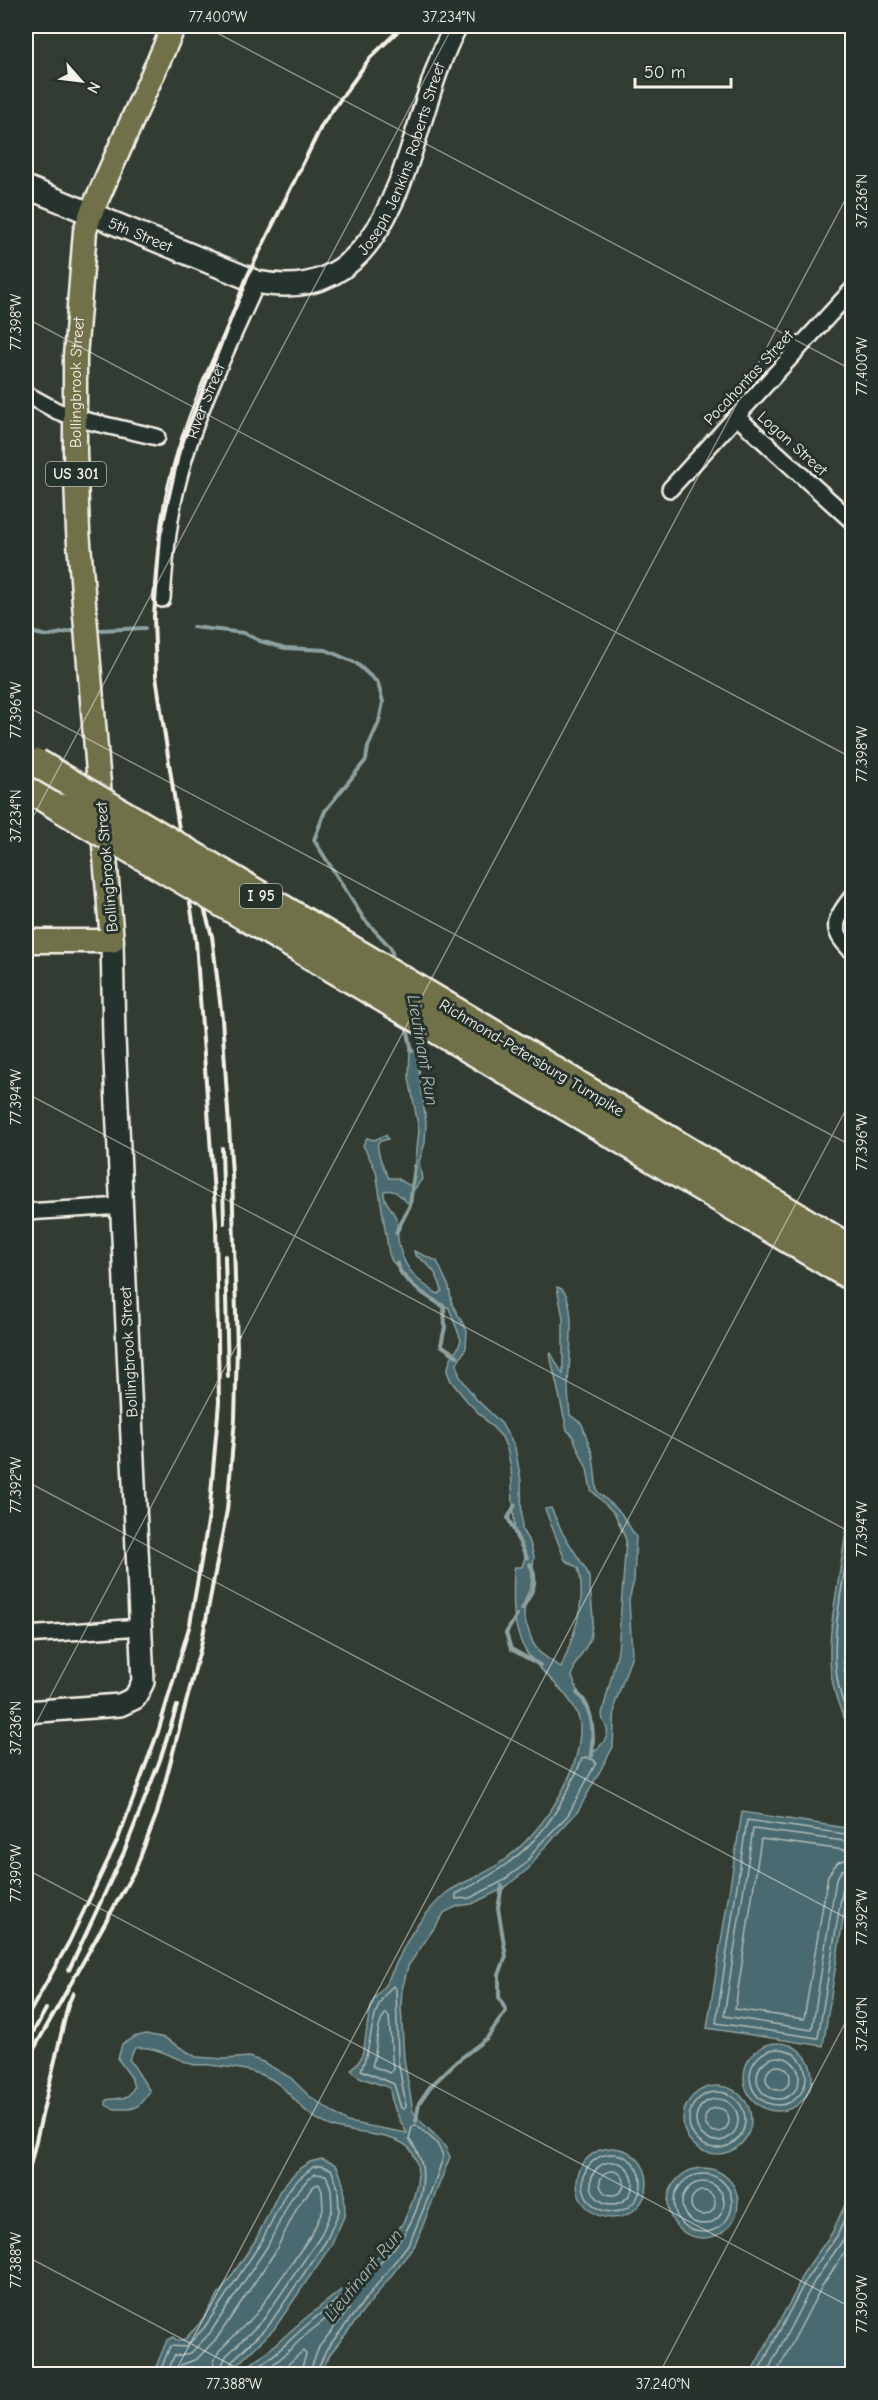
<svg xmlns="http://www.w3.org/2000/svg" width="878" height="2400" font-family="'Comic Neue',sans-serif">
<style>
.water{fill:#496b70;stroke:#8da1a0;stroke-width:1.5}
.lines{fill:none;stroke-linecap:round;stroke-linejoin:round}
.shore{stroke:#b0bbb8;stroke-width:1.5}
.stream{stroke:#8da1a0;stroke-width:4}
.street-casing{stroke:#f4f1e8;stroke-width:20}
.secondary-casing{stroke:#f4f1e8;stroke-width:26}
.primary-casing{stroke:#f4f1e8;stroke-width:27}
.highway-casing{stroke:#f4f1e8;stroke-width:32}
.street{stroke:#26332d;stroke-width:15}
.secondary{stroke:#26332d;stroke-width:21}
.primary{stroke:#70704a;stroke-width:22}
.highway{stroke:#70704a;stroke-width:27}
.rail{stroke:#f4f1e8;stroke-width:4}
.highway-bridge-casing{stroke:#f4f1e8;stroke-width:32;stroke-linecap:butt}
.highway-bridge{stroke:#70704a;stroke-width:27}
.ticks{fill:none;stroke:#f4f1e8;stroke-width:1.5;stroke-opacity:0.45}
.labels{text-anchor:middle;stroke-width:6;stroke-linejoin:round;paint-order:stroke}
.shield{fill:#26332d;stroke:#b6b8b0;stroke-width:1.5}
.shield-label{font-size:15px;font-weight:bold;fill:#f4f1e8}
.street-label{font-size:16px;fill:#f4f1e8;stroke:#26332d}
.water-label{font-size:18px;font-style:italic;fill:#b0bbb8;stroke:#26332d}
.neatline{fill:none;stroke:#f4f1e8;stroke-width:2}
.ticks-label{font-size:15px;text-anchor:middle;fill:#f4f1e8}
</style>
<rect width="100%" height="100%" fill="#323c33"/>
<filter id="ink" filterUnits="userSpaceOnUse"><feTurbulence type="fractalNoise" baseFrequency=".0167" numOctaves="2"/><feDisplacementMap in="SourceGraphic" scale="12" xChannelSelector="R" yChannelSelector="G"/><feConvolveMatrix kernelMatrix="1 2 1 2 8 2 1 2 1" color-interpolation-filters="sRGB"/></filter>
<g filter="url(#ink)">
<g class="water">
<path d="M410,1048L417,1053L426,1123L425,1143L419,1162L422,1179L410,1195L409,1204C400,1198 398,1188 384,1191C383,1202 391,1206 395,1216C398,1223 397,1232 398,1239C401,1265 416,1281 438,1294L442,1291C438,1274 430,1264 415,1255L414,1251L437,1261L449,1287L452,1304L467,1331L466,1348L457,1364L459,1375L474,1397L501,1423L515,1447L521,1481L522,1530L530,1543L534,1556L531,1585L525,1600L524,1618L533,1643L539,1652L561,1668C573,1638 588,1601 578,1568L565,1560L545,1509L551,1508L563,1534L587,1571L589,1578L593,1617L590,1640L575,1665L572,1677L589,1716L592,1726L590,1755C597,1748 610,1740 607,1729C605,1723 602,1721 602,1714L618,1651L626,1540L615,1514L591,1490L587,1469L572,1435L567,1430L550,1355L551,1353L563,1375V1318L557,1287C580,1291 568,1367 568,1386C568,1395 569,1405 570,1415L582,1424L593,1456L597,1491L621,1513L636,1537L634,1581L629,1600L632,1655L615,1704L613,1747L578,1811L543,1849L528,1869L504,1888L472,1904L458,1906L445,1912L408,1966L402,1990L401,2006L404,2059L413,2111C423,2129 443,2136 450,2157L415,2245L330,2354L321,2374H153L167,2340L173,2337L178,2341H183L199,2324L255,2241L279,2192L290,2178L300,2168L310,2162L322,2159L334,2164L338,2168L344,2187L345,2214L332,2244L274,2329L238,2364L236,2372C264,2359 283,2336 307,2317C352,2281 403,2247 416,2188C419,2175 419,2160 410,2149C398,2135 362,2134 345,2130C333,2128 318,2121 308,2113C295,2102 283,2084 267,2077C250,2069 228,2067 209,2065C203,2064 197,2066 191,2064C173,2058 155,2045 135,2048L129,2059L150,2091C140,2104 139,2110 121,2109C115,2109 111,2109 106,2105V2100C119,2097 127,2102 134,2087L131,2077L118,2059L122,2044L134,2037L146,2034L165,2038L196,2057L225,2059L249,2057L263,2062L291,2078L308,2095L347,2122L407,2133C399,2119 391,2105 390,2088L359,2077L351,2070C354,2066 357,2064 360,2060C368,2043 365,2020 373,2002C376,1994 384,1988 388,1980C398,1961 405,1941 418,1924C428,1913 437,1899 449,1891C464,1881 482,1876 497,1865C539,1837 581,1777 580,1726C579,1698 541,1674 527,1653C511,1629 513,1598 514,1570L515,1567H522L526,1554L515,1537L511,1468L507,1449L502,1437L467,1401L451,1381L447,1371L451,1358L458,1348L461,1340L449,1308L420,1291L392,1261L389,1254L376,1171L363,1145L367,1138L374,1140L386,1135L388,1139L378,1142C376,1151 384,1170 389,1178H397L410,1186L414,1178L419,1130L409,1078Z"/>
<path d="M852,1491V1732C821,1682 829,1637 838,1582C843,1551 848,1521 852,1491Z"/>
<path d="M742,1812L852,1829V1863L823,2046L707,2028Z"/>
<circle cx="778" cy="2077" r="34"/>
<circle cx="717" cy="2120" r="34"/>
<circle cx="612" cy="2183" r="35"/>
<circle cx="703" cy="2203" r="35"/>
<path d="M852,2189V2374H750L795,2293L802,2275L832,2233Z"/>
</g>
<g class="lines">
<g class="shore">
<path d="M852,1529C843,1588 819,1667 852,1721"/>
<path d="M852,1577C846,1620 836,1661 852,1703"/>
<path d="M585,1757L594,1760L596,1763L568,1815L539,1845L524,1865L501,1882L470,1898L456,1899V1894C523,1861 554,1829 582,1759Z"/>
<path d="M852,1835L747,1820L716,2023L818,2038L844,1880L847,1876L852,1875"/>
<path d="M852,1842L753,1829L724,2016L812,2030L836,1879L842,1870L852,1867"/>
<path d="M852,1851L761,1839L735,2009L804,2019L828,1875L838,1862L852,1858"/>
<path d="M393,1986L396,1989L398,2060L406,2106L404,2109L401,2108L394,2084L361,2070C374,2043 368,2007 393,1986Z"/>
<path d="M386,2013L389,2017L393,2070L390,2073L372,2066C378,2050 375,2025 386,2013Z"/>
<circle cx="778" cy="2077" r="28"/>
<circle cx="778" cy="2078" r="21"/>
<circle cx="778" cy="2078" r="12"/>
<circle cx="717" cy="2120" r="28"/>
<circle cx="717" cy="2120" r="21"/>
<circle cx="717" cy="2120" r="12"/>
<circle cx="612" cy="2183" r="29"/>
<circle cx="612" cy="2183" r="21"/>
<circle cx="612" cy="2183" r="12"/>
<circle cx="703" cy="2203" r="29"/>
<circle cx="703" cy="2203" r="21"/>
<circle cx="703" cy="2203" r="12"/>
<path d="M159,2374L170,2346L186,2347L204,2328L260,2244L285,2195L295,2182L313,2167L321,2166L331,2169L338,2188L339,2212L326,2241L269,2325L233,2360L230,2366L231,2374"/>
<path d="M167,2374L174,2356L191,2353L210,2333L267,2247L291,2199L308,2179L315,2174L326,2175L331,2189L332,2210L320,2237L263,2320L226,2356L222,2365L223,2374"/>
<path d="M177,2374L181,2365L197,2359L217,2338L275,2252L299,2204L314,2186L319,2184L322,2191L323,2209L312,2234L256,2314L219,2351L214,2361L213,2374"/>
<path d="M245,2374C270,2362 288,2341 309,2323C352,2287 408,2253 421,2194C425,2172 423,2157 409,2139L412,2127L416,2125L436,2142L442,2153L443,2158L435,2181L410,2242L326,2350L316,2374"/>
<path d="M260,2374C273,2366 282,2357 293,2347C308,2331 327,2318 345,2305H348L349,2309L319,2347L309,2374"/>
<path d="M277,2374L303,2351L306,2354L300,2374"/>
<path d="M757,2374L807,2278L837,2236L852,2203"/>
<path d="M766,2374L814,2282L843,2240L852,2221"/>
<path d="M776,2374L822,2286L852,2241"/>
</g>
<g class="stream">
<path d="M193,627L244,633L260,641L285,648L326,650L356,663L378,683L383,702L379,722L368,747L366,760L325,811L314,840L364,919L391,948L394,963"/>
<path d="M100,630L145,628"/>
<path d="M26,631L47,636L72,631"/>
<path d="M406,1023L412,1051"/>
<path d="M396,1233L410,1205L415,1166"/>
<path d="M397,1263C399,1280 430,1298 444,1307L445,1327L441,1345L457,1356"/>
<path d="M515,1505L508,1518L527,1558"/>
<path d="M522,1609C531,1594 540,1582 530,1564"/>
<path d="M517,1615L506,1633L511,1649L540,1665"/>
<path d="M577,1693C594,1706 594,1737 592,1756"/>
<path d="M416,2121L419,2103L430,2087L456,2062L487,2038L506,2011L499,1997V1975L506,1956L498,1908L502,1886"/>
</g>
<g class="street-casing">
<g id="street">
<path d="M26,394L57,411L75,418L157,437"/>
<path d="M737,417L852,521"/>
<path d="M670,489L852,290"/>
<path id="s1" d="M162,599C165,558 168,517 179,477C196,409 229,345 257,282"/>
<path d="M852,897C834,920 829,930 852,951"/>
<path d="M26,1212L122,1206"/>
<path d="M26,1635L141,1627"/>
</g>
</g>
<g class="secondary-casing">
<g id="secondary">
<path id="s2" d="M26,187L257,282C405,312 406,115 456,26"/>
<path d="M26,1712L120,1705L135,1698L143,1682L114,1038L112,941"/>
</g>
</g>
<g class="primary-casing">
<g id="primary">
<path id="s3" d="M26,941H112L78,531L75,451V357L85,231L91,213L174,26"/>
</g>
</g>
<g class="highway-casing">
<g id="highway">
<path d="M26,787L61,808"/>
<path d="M485,1029L852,1250"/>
<path d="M470,1049L852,1277"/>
</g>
</g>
<use href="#street" class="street"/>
<use href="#secondary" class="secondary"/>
<use href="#primary" class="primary"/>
<use href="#highway" class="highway"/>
<g class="rail">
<path d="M222,1148L224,1223"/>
<path d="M225,1256L228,1376"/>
<path d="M69,1970L124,1852L160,1760L177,1706"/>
<path d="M26,2019L69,1942L118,1839L158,1732L190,1624L209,1516L219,1402L216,1222L196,942L156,676L154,616L160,535L179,451L247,277L322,125L370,58L403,26"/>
<path d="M26,2045L46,2009"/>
<path d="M26,2063L136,1868L157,1813L201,1646L227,1510L235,1419L237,1348L232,1174L222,1018L212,936L193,869"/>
<path d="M26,2183L68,2005L73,1993"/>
</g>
<g class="highway-bridge-casing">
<g id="highway-bridge">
<path d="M37,763L485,1029"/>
<path d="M61,808L470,1049"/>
</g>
</g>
<use href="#highway-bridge" class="highway-bridge"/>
</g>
</g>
<path class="ticks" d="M204,26L852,370M26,318L852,758M26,706L852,1146M26,830L453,26M26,1093L852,1533M26,1481L852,1921M26,1742L852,187M26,1869L852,2308M26,2256L248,2374M174,2374L852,1098M659,2374L852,2010"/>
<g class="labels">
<g class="shield">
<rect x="46" y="462" width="60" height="24" rx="4.5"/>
<rect x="240" y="884" width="42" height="24" rx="4.5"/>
</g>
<g class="shield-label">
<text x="76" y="479">US 301</text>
<text x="261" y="901">I 95</text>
</g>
<g class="street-label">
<text dy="6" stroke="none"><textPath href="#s2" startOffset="466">Joseph Jenkins Roberts Street</textPath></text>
<text dy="6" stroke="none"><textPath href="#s2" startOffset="124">5th Street</textPath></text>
<text transform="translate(748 377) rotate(-47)" y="6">Pocahontas Street</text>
<text dy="6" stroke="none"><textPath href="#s3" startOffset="646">Bollingbrook Street</textPath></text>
<text dy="6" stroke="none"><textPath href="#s1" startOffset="204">River Street</textPath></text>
<text transform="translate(793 443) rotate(42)" y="6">Logan Street</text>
<text transform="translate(106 867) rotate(-95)" y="6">Bollingbrook Street</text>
<text transform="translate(532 1057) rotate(31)" y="6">Richmond-Petersburg Turnpike</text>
<text transform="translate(128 1352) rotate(-93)" y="6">Bollingbrook Street</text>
</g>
<g class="water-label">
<text transform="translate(423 1050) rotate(80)" y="6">Lieutinant Run</text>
<text transform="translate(363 2275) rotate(-51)" y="6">Lieutinant Run</text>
</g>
</g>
<rect width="878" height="2400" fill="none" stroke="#26332d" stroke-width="66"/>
<g transform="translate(81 81) rotate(118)" stroke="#26332d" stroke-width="4.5" paint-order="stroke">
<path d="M0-4.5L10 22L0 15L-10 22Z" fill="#f4f1e8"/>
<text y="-9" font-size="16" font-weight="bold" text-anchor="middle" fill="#f4f1e8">N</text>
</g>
<path d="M635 78v9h96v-9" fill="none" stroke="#f4f1e8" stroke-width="3"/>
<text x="644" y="78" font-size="18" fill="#f4f1e8" stroke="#26332d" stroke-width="4.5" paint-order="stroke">50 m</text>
<rect x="33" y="33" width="812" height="2334" class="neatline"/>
<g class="ticks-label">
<text x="218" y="22">77.400°W</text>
<text x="449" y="22">37.234°N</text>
<text transform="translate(862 201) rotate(-90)" y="5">37.236°N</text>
<text transform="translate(16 322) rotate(-90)" y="5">77.398°W</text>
<text transform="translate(862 366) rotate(-90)" y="5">77.400°W</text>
<text transform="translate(16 710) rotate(-90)" y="5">77.396°W</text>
<text transform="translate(862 754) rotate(-90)" y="5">77.398°W</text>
<text transform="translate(16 816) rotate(-90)" y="5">37.234°N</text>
<text transform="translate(16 1097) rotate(-90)" y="5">77.394°W</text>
<text transform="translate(862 1142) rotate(-90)" y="5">77.396°W</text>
<text transform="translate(16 1485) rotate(-90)" y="5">77.392°W</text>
<text transform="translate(862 1529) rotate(-90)" y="5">77.394°W</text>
<text transform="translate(16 1728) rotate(-90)" y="5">37.236°N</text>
<text transform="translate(16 1873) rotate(-90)" y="5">77.390°W</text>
<text transform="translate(862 1917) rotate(-90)" y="5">77.392°W</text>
<text transform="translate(862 2024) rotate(-90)" y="5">37.240°N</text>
<text transform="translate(16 2260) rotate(-90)" y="5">77.388°W</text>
<text transform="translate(862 2304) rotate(-90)" y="5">77.390°W</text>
<text x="234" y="2389">77.388°W</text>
<text x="663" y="2389">37.240°N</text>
</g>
</svg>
